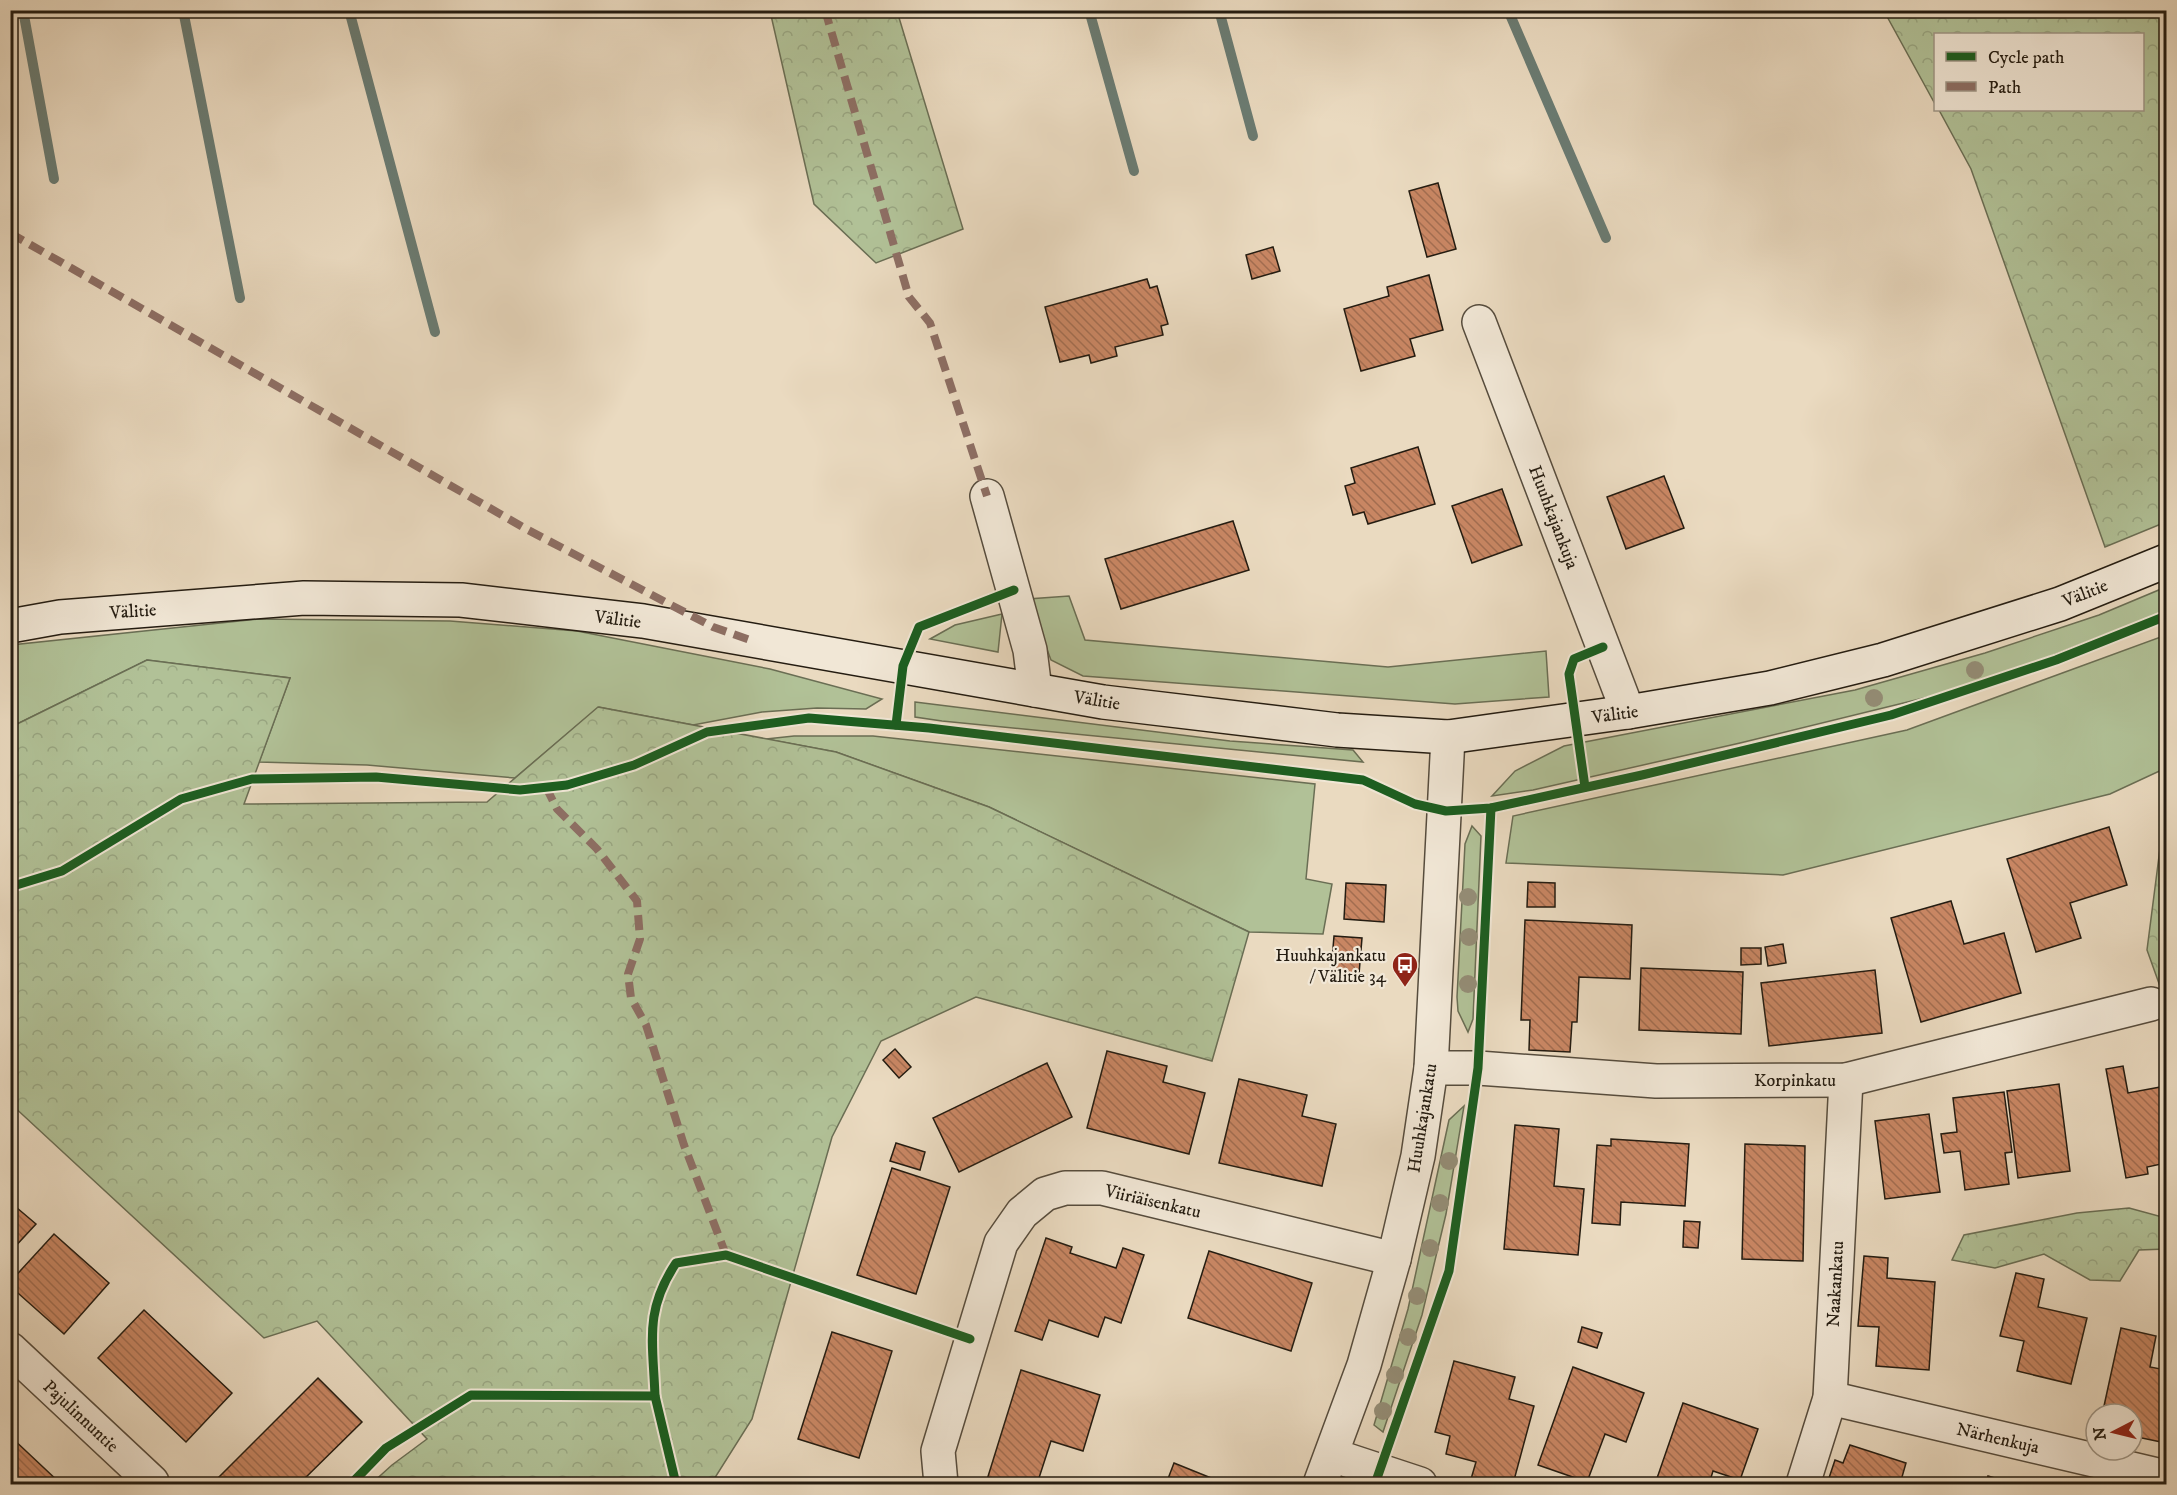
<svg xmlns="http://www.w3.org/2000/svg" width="2177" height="1495" font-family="'IM FELL DW Pica',serif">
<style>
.green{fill:#b1c197;stroke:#6a6e54;stroke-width:1.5}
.forest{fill:url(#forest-crowns);stroke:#6a6e54;stroke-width:1.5}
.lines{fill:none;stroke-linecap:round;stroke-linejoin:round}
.stream{stroke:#6a7b72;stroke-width:10}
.building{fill:url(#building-back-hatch);stroke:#241c11;stroke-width:1.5}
.minor-casing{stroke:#564c3d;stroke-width:36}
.tertiary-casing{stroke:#564c3d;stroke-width:36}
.secondary-casing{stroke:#241c11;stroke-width:36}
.minor{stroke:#f1e7d6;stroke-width:33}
.tertiary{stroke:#f1e7d6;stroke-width:33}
.secondary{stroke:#f1e7d6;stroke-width:33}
.quiet{stroke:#8d6e63;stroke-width:8;stroke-dasharray:15 8;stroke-linecap:butt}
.cycleway-casing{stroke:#f1e7d6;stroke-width:13}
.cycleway{stroke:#1b5e20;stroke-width:9}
.tree{fill:#948d76}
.labels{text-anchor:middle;stroke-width:4.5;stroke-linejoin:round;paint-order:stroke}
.street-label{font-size:18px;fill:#241c11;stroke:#f1e7d6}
.poi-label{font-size:18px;fill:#241c11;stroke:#f1e7d6;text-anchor:end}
</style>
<defs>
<pattern id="forest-crowns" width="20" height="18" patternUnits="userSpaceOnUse" patternTransform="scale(1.5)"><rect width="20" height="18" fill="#b1c197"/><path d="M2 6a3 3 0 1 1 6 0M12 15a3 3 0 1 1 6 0" fill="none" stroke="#98a581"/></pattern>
<pattern id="building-back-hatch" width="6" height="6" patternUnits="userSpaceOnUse" patternTransform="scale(1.5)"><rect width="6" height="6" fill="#c88663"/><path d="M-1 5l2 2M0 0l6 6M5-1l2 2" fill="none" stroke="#a26d50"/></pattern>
</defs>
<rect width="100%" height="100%" fill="#eadac0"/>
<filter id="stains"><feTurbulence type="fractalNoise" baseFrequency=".00333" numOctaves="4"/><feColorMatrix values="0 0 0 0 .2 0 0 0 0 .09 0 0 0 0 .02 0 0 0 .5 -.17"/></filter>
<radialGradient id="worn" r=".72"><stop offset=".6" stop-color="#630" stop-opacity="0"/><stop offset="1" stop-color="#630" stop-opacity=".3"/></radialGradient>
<g class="green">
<path d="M2166,587V611L2046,658L1932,696L1740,743L1533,790L1492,796L1515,771L1564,746L1855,690L1985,653L2099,615Z"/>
<path d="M1069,596L1085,640L1388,667L1546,651L1549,697L1455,704L1083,676L1051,660L1028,599Z"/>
<path d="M1002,614L998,652L930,639L955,625Z"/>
<path d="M259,619L450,621L577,631L770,669L882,699L866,709L817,708L762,712L693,725L599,707L515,778L367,765L259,762L290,678L147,660L11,727V645Z"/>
<path d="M2166,635V768L2110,794L1783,875L1506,863L1513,816L1907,730Z"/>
<path d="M915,702L1230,741L1353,750L1363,762L942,721L915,717Z"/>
<path d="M794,736H873L1315,784L1306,879L1332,884L1323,934L1249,932L989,807L836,752L766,739Z"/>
<path d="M1472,826L1481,836L1473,1019L1468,1032L1458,1011L1457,997L1465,844Z"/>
<path d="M1464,1106L1446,1214L1422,1315L1383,1432L1374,1425L1408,1309L1449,1120Z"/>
</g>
<g class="forest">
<path d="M770,11H897L963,229L876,263L814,204Z"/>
<path d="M1884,11H2166V522L2105,547L1971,169L1939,110H2142V34H1936L1935,104Z"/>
<path d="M147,660L290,678L244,804L487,802L598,707L836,752L989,807L1249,932L1212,1061L976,997L881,1041L832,1137L752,1419L711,1484H470L464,1479L458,1484H371L392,1465L427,1439L317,1321L264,1338L11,1104V727Z"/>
<path d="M2166,826V1003L2147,950L2162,833Z"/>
<path d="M2129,1208L2166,1218V1249L2139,1250L2120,1281L2090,1280L2044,1254L1995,1268L1952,1260L1964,1235L2077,1213Z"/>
</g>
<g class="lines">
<g class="stream">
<path d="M23,10L54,179"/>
<path d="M183,10L240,298"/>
<path d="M349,10L435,332"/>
<path d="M1089,10L1134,171"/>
<path d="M1219,10L1253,136"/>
<path d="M1508,10L1606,238"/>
</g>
</g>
<g class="building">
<path d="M1438,183L1456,249L1427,257L1409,191Z"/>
<path d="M1273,247L1280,271L1252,279L1246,255Z"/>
<path d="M1429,275L1443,330L1410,339L1415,356L1361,371L1344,309L1389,296L1387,287Z"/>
<path d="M1147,279L1150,288L1157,286L1168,324L1161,326L1163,335L1115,347L1117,356L1091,363L1089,355L1060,362L1045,307Z"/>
<path d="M1418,447L1435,504L1368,524L1364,512L1353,515L1345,486L1355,483L1351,468Z"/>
<path d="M1664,476L1684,528L1626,549L1607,497Z"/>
<path d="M1502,489L1522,545L1472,563L1452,506Z"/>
<path d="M1233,521L1249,570L1121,609L1105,559Z"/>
<path d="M2109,827L2127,885L2070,903L2081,938L2036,952L2007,859Z"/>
<path d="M1528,882L1555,883V907H1527Z"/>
<path d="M1346,883L1386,885L1384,922L1344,919Z"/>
<path d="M1951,901L1964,944L2004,933L2021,993L1921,1022L1891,918Z"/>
<path d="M1525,920L1632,925L1630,979L1579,977L1577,1022H1572L1570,1052L1529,1050L1530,1020H1521Z"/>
<path d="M1334,936L1362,938L1359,974L1331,972Z"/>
<path d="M1783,944L1786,963L1768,966L1765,947Z"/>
<path d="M1741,948H1761V964L1741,965Z"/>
<path d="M1641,968L1743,972L1741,1034L1639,1030Z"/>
<path d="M1875,970L1882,1033L1769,1046L1761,983Z"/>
<path d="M895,1049L911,1067L899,1078L883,1060Z"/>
<path d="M1107,1051L1167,1066L1163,1082L1205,1093L1189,1154L1087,1128Z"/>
<path d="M1047,1063L1072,1117L959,1172L933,1118Z"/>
<path d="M2123,1066L2128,1093L2166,1086V1163L2147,1167L2148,1174L2126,1178L2106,1069Z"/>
<path d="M1239,1079L1307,1095L1302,1116L1336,1124L1322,1186L1219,1163Z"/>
<path d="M2059,1084L2070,1171L2018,1178L2007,1091Z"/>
<path d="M2004,1092L2012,1152L2005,1153L2009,1184L1965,1190L1960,1151L1944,1153L1941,1134L1957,1132L1953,1098Z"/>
<path d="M1929,1114L1940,1192L1885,1199L1875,1121Z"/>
<path d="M1515,1125L1559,1129L1554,1186L1584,1189L1578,1255L1504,1249Z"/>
<path d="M1611,1139L1689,1144L1685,1206L1621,1202L1620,1225L1592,1223L1597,1145L1611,1146Z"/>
<path d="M896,1143L925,1152L920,1170L890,1161Z"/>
<path d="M1745,1144L1805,1146L1803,1261L1742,1259Z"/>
<path d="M892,1168L950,1187L916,1294L857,1275Z"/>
<path d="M10,1202L36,1224L10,1252Z"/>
<path d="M1684,1221L1700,1222L1698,1248L1683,1247Z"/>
<path d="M54,1234L109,1283L64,1334L10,1286V1282Z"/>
<path d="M1046,1238L1072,1247L1070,1253L1116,1268L1123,1248L1144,1255L1121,1323L1105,1317L1098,1337L1049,1320L1042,1340L1015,1331Z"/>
<path d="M1209,1251L1312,1283L1291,1351L1188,1318Z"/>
<path d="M1864,1256L1888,1258L1887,1278L1935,1282L1929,1370L1876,1366L1879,1327L1858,1326Z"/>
<path d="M2016,1273L2044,1279L2038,1307L2087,1318L2071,1384L2017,1371L2024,1341L2000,1336Z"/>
<path d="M144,1310L232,1393L186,1442L98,1358Z"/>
<path d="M1582,1327L1602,1333L1597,1348L1578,1342Z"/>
<path d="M2121,1328L2156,1336L2150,1367L2166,1370V1443L2132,1436L2133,1412L2104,1406Z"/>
<path d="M832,1332L892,1351L859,1458L798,1439Z"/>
<path d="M1454,1361L1515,1377L1509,1399L1534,1406L1513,1484H1491L1471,1479L1476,1462L1446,1454L1450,1436L1435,1432Z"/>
<path d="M1573,1367L1644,1393L1626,1442L1605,1434L1587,1482L1538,1465Z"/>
<path d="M1021,1370L1100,1395L1083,1451L1051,1441L1037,1484H992L986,1483Z"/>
<path d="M318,1378L362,1422L299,1484H212Z"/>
<path d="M1683,1403L1758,1429L1740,1480L1713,1471L1709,1484H1655Z"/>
<path d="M10,1436L61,1484H10Z"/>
<path d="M1850,1445L1906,1463L1900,1484H1827L1835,1460L1843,1463Z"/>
<path d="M1174,1463L1226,1484H1166Z"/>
<path d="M1988,1476L2015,1484H1986Z"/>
</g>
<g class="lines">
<g class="minor-casing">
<g id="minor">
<path d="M1479,322L1628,712"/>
<path d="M987,496L1030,650L1035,690"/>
<path d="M1431,1068H1478L1656,1081L1846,1080L2151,1004"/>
<path d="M10,1349L152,1482"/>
<path d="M1830,1398L2166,1477"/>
<path d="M1332,1455L1420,1484"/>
<path d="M941,1484L938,1451L1001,1243L1022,1213L1045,1194L1065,1188H1102L1394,1259"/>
<path d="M1803,1484L1830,1398L1846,1080"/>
</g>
</g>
<g class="tertiary-casing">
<path id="tertiary" d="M1320,1484L1364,1365L1394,1259L1418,1156L1431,1068L1448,737"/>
</g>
<g class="secondary-casing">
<path id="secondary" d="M10,626L60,617L304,598L461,600L643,621L1103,702L1337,730L1448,737L1628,712L1770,688L1883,660L2060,604L2166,561"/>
</g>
<use href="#minor" class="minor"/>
<use href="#tertiary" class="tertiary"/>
<use href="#secondary" class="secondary"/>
<g class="quiet">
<path d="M825,10L909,297L930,323L987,496"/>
<path d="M10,233L528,530L713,627L750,640"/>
<path d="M546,787L557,809L597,849L637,901L640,939L628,974L631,998L646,1025L684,1145L726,1255"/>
</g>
<g class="cycleway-casing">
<g id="cycleway">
<path d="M896,725L903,666L919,627L1014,590"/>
<path d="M1585,787L1569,674L1574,659L1603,647"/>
<path d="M10,887L62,871L181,799L252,779L376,777L520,790L567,785L634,765L707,732L809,718L929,728L1363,780L1415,804L1446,811L1491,808L1642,775L1891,715L2056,660L2166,616"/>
<path d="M655,1396C653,1342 644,1311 676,1263L726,1255L970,1339"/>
<path d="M351,1484L386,1448L471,1395L655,1396L676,1484"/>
<path d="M1375,1484L1449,1271L1478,1068L1491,808"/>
</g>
</g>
<use href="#cycleway" class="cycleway"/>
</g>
<g class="tree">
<circle cx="1975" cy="670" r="9"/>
<circle cx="1874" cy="698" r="9"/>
<circle cx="1468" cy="897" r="9"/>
<circle cx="1469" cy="937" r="9"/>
<circle cx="1468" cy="984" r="9"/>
<circle cx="1449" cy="1161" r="9"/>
<circle cx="1440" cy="1203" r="9"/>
<circle cx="1430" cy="1248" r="9"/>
<circle cx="1417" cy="1296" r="9"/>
<circle cx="1408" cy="1337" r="9"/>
<circle cx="1395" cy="1375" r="9"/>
<circle cx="1383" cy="1411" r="9"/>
</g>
<defs>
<g id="bus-pin" transform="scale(1.35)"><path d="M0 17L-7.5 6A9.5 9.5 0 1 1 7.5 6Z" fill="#8f2418" stroke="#f1e7d6"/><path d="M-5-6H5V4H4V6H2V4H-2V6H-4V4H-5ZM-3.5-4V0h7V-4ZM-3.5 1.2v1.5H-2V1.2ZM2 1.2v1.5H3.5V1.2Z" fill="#fff"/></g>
</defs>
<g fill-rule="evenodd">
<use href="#bus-pin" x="1405" y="965"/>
</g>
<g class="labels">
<g class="street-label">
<text transform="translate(1554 517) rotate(69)" y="6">Huuhkajankuja</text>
<text transform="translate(2085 593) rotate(-22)" y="6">Välitie</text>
<text transform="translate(133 611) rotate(-4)" y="6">Välitie</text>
<text transform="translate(618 619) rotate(7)" y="6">Välitie</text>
<text transform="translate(1097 700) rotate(9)" y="6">Välitie</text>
<text transform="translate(1615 714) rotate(-8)" y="6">Välitie</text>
<text x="1795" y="1086">Korpinkatu</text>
<text transform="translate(1422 1118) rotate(-81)" y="6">Huuhkajankatu</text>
<text transform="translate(1153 1201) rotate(13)" y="6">Viiriäisenkatu</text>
<text transform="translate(1835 1284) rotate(-87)" y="6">Naakankatu</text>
<text transform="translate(81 1416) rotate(43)" y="6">Pajulinnuntie</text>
<text transform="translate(1998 1438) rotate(13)" y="6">Närhenkuja</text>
</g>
<g class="poi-label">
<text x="1386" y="961">Huuhkajankatu<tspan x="1386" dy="21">/ Välitie 34</tspan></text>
</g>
</g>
<rect width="2177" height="1495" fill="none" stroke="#eadac0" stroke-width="36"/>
<rect x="12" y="12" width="2153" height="1471" fill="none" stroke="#241c11" stroke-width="3"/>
<rect x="18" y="18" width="2141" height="1459" fill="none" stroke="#241c11" stroke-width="1.5"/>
<rect x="1934" y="33" width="210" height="78" fill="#f1e7d6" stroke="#9f9687" stroke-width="1.5"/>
<rect x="1946" y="52" width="30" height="9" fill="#1b5e20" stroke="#9f9687" stroke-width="1.5"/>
<text x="1988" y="63" font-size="18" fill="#241c11">Cycle path</text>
<rect x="1946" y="82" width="30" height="9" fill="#8d6e63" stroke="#9f9687" stroke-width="1.5"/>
<text x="1988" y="93" font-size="18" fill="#241c11">Path</text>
<g transform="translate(2114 1432) rotate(263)"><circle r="28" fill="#f1e7d6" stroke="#9f9687" stroke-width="1.5"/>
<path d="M0-4.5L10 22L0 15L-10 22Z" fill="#8f2418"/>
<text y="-9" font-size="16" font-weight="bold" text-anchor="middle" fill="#241c11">N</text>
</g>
<rect width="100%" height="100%" filter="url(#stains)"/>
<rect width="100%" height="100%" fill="url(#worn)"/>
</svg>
